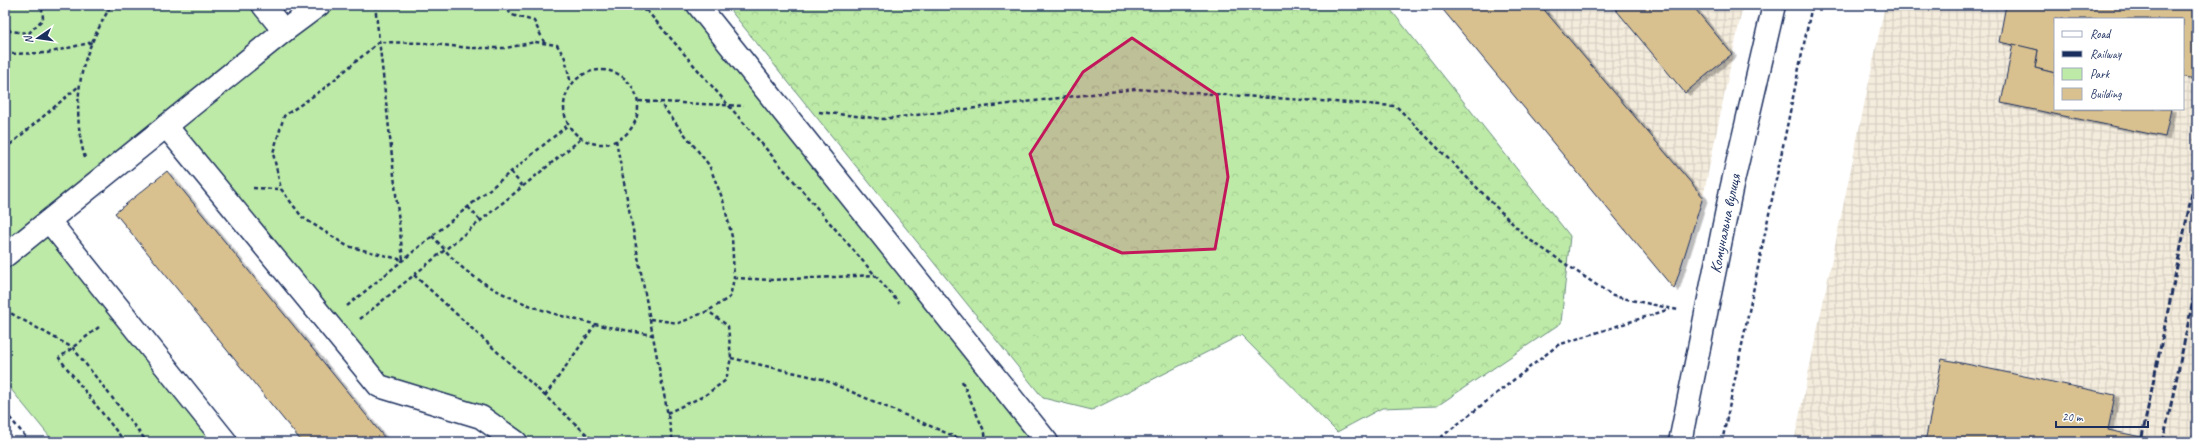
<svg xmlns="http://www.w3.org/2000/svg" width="2202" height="447" font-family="Caveat,sans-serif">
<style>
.industrial{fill:url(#industrial-grid);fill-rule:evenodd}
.forest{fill:url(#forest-crowns);stroke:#6c8c82}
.park{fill:#bdeaa7;stroke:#6c8c82}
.building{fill:#d9c08f;stroke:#1b2f5e;filter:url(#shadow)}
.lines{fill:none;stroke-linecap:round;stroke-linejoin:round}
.minor-casing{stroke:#1b2f5e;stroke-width:25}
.path{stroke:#1b2f5e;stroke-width:2.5;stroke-dasharray:4 3;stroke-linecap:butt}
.minor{stroke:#fff;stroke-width:22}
.rail{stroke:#1b2f5e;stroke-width:3;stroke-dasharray:6 3;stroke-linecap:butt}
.marked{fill:#c2185b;fill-opacity:0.2;stroke:#c2185b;stroke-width:3;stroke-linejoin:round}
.labels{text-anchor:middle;stroke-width:4;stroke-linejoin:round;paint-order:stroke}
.street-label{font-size:16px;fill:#1b2f5e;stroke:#fff}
</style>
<defs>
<pattern id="industrial-grid" width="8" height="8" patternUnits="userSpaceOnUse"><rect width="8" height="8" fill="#f4ecdd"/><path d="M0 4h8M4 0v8" fill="none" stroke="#d1cbc0"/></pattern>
<pattern id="forest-crowns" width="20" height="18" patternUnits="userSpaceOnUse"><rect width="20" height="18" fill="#bdeaa7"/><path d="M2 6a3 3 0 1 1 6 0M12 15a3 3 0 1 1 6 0" fill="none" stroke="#a2c992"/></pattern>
<filter id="shadow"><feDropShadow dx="4.5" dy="2.5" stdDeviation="0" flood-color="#0004"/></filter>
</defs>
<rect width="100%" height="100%" fill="#fff"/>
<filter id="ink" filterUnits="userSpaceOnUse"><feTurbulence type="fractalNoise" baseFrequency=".025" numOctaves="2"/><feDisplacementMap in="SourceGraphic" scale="8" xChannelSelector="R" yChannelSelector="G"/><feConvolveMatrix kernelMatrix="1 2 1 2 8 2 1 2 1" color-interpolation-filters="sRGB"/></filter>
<g filter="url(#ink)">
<g class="industrial">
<path d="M1439,5H1743L1703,197L1674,289Z"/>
<path d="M1885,5H2197V442H1794ZM2055,19H2183V109H2055Z"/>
</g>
<path class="forest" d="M726,5H1387L1570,236L1561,323L1437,406L1382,408L1337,432L1241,335L1092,410L1043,398Z"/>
<path class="park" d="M5,5H263L284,31L319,5H698L1047,442H516L379,386L166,126L49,221L226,442H54L5,382Z"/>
<g class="building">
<path d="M1439,5H1540L1703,197L1674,289Z"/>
<path d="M1612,5H1692L1732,54L1685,93Z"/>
<path d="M2006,5H2197V79L2183,77V19H2055V73L2035,68L2038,50L1999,42Z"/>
<path d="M2013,44L2038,50L2035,68L2055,73V109H2171L2165,137L2001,103Z"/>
<path d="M167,171L316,353L388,442H302L115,213Z"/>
<path d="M1942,359L2115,395L2108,430L2146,438V442H1925Z"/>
</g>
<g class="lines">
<g class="minor-casing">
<g id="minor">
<path d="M263,5L284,31"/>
<path d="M698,5L1047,442"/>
<path d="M166,126L379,386L481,417L516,442"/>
<path d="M49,221L226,442"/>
<path d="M5,256L284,31L319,5"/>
<path id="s1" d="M1680,442L1731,190L1774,5"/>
</g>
</g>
<g class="path">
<path d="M375,5C385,90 394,175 403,260L347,246L302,217L281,189L273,153L284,116L322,90L379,42L424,43L470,48H506L535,42L557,45L565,58L571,84"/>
<path d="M503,5L512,15L534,21L544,42"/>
<path d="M623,5L646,11"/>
<path d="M642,5L899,303"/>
<path d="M5,23L10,31L29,33L43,19L42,5"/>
<path d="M5,54L47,53L93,42"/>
<circle cx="601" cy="107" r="37"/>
<path d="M639,101L744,106"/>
<path d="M819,112L883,119L1135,89L1396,106L1527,238L1613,296L1678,310"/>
<path d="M616,140L673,442"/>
<path d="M5,149L79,86"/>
<path d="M85,158C75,125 76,84 88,52C94,36 103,20 111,5"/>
<path d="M511,172L523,187"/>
<path d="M253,188L281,189"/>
<path d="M468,207L481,221"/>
<path d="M432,236C444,248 455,263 469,273C522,312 589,324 653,335"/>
<path d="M414,275L595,442"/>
<path d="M734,278L772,280L875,275"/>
<path d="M347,306L568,125"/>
<path d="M5,310L73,348L147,442"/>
<path d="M360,319L581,139"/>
<path d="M650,319L679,323L708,311L730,297L734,278L732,237L723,200L709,165L660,103"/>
<path d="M99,327L59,358L125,442"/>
<path d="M731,358L822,379L967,442"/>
<path d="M962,381L985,433L986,442"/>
<path d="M545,396L595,325"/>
<path d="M5,412L30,442"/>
<path d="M667,413L704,396L726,380L731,358L728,326L708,311"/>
<path d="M1435,442L1558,345L1670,309"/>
<path d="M1722,442L1812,5"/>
</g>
<use href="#minor" class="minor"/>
<g class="rail">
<path d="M2142,437L2197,169"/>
<path d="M2163,442L2197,282"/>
</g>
</g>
</g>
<path class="marked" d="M1132,38L1217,95L1228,177L1215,249L1122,253L1054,224L1030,154L1083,72Z"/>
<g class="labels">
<g class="street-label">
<text dy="6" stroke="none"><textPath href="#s1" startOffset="223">Комунальна вулиця</textPath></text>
</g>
</g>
<rect width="2202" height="447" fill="none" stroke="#fff" stroke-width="20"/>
<rect x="10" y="10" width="2182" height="427" fill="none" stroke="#1b2f5e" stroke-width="1.5" filter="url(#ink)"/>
<rect x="2054" y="18" width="130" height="92" fill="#ffffff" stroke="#a4acbf"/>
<rect x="2062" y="31" width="20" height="6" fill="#ffffff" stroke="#a4acbf"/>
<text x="2090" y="38" font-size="12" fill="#1b2f5e">Road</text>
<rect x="2062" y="51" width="20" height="6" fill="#1b2f5e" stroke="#a4acbf"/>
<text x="2090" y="58" font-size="12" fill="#1b2f5e">Railway</text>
<rect x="2062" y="68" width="20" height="12" fill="#bdeaa7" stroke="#a4acbf"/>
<text x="2090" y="78" font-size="12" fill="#1b2f5e">Park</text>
<rect x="2062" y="88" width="20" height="12" fill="#d9c08f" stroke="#a4acbf"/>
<text x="2090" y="98" font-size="12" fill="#1b2f5e">Building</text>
<g transform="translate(38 38) rotate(257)" stroke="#ffffff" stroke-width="3" paint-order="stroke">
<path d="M0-3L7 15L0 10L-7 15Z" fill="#1b2f5e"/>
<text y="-6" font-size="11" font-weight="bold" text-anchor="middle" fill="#1b2f5e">N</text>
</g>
<path d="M2056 421v6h92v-6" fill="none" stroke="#1b2f5e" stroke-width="2"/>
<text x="2062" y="421" font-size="12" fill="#1b2f5e" stroke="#ffffff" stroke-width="3" paint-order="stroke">20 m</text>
</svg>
